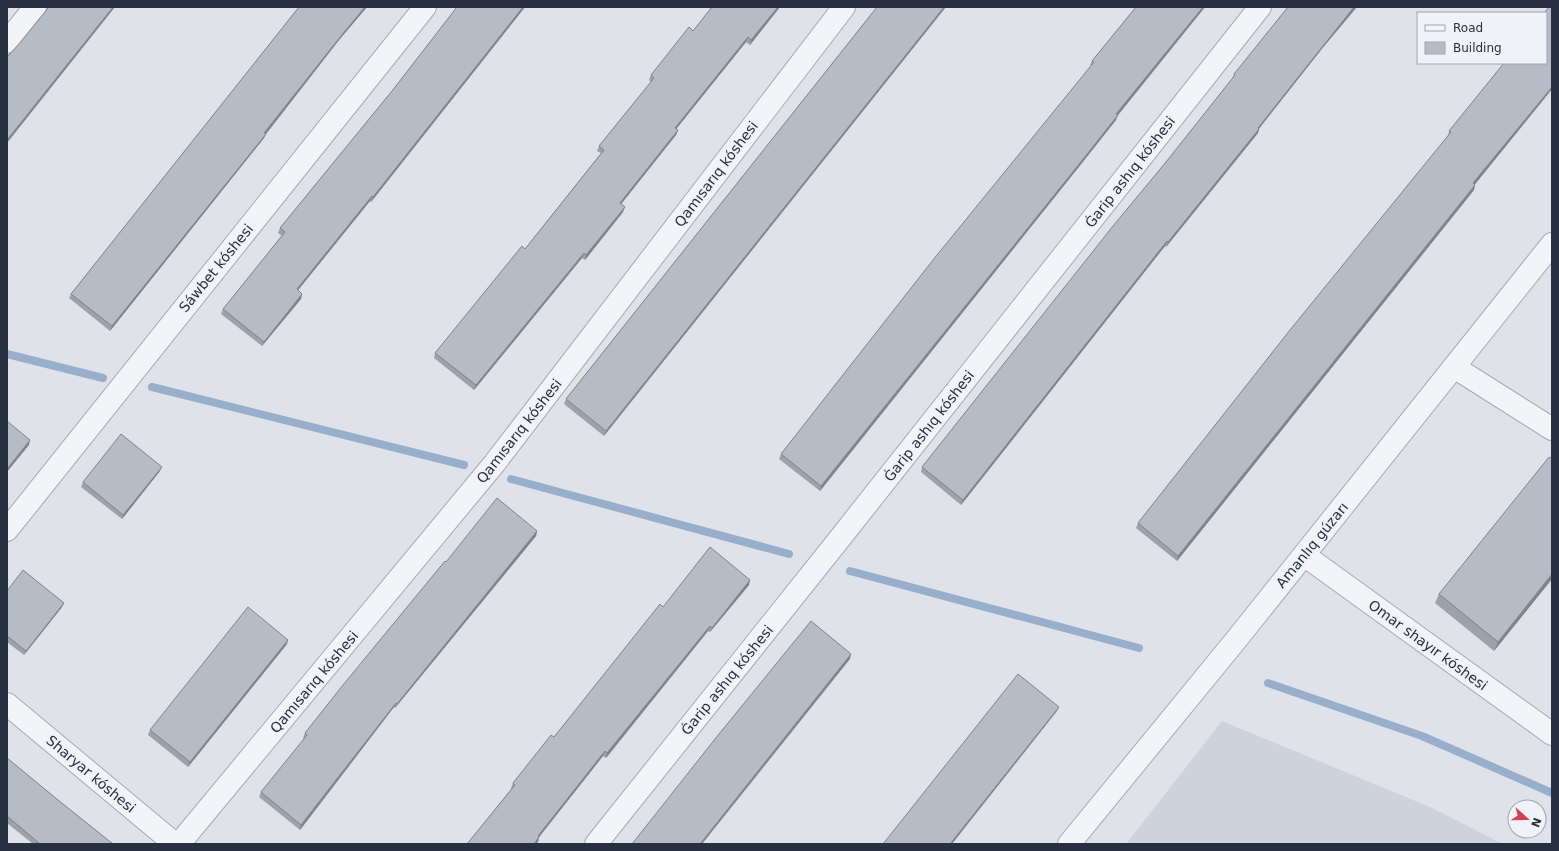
<svg xmlns="http://www.w3.org/2000/svg" width="1559" height="851" font-family="'DejaVu Sans',sans-serif">
<style>
.built{fill:#cdd2db}
.lines{fill:none;stroke-linecap:round;stroke-linejoin:round}
.stream{stroke:#98afcb;stroke-width:8}
.minor-casing{stroke:#a4aab3;stroke-width:24}
.minor{stroke:#f2f4f7;stroke-width:22}
.wall{fill:#9da2aa}
.shaded-wall{fill:#7f848b}
.building{fill:#b6bcc6;stroke:#7f848b}
.labels{text-anchor:middle;stroke-width:3;stroke-linejoin:round;paint-order:stroke}
.street-label{font-size:14px;fill:#273041;stroke:#eff2f7}
</style>
<rect width="100%" height="100%" fill="#dfe3e9"/>
<path class="built" d="M1222,721L1430,807L1503,844H1126Z"/>
<g class="lines">
<g class="stream">
<path d="M7,354L103,378"/>
<path d="M152,387L464,465"/>
<path d="M511,479L789,554"/>
<path d="M850,571L1139,648"/>
<path d="M1268,683L1422,736L1552,793"/>
</g>
<g class="minor-casing">
<g id="minor">
<path d="M7,42L35,7"/>
<path d="M1454,367L1552,429"/>
<path d="M7,530L425,7"/>
<path d="M1304,555L1552,734"/>
<path d="M7,704L175,844"/>
<path d="M179,844L494,464L844,7"/>
<path d="M596,844L837,542L1260,7"/>
<path d="M1069,844L1236,640L1552,244"/>
</g>
</g>
<use href="#minor" class="minor"/>
</g>
<g class="wall">
<path d="M299,7H367L339,40L266,134L264,138L110,331L69,298L71,294Z"/>
<path d="M457,7H525L371,202L370,201L298,290L302,294L301,299L262,346L221,314L223,309L282,236L278,233L280,228L392,91Z"/>
<path d="M712,7H780L750,45L746,42L676,129L678,130L676,135L621,204L623,212L585,260L582,258L474,390L434,358L435,353L525,249L601,153L597,151L599,146L651,82L649,80L651,75L693,31Z"/>
<path d="M877,7L604,436L564,404L566,399Z"/>
<path d="M1136,7H1205L1117,115L1116,120L1078,168L820,491L779,459L781,454L1091,66L1090,65L1092,61Z"/>
<path d="M1552,7V89L1475,184V185L1474,190L1177,561L1136,528L1138,523L1448,136L1449,131Z"/>
<path d="M1321,50L1259,129L1258,133L1166,247L1165,246L961,505L921,472L922,467L1166,162L1232,79L1234,74Z"/>
<path d="M160,471L122,519L81,487L83,482Z"/>
<path d="M537,531L536,536L395,708L394,707L300,830L259,797L261,792L304,739L303,738L305,733L446,562Z"/>
<path d="M1552,579L1494,651L1435,603L1439,594Z"/>
<path d="M749,585L710,632L708,631L606,758L603,756L539,837L538,842L536,844H467L512,788H511L513,783L554,737L663,607Z"/>
<path d="M7,591L62,607L24,655L7,642Z"/>
<path d="M287,644L188,767L148,735L150,730Z"/>
<path d="M7,758L58,800L113,844H33L7,823Z"/>
</g>
<g class="shaded-wall">
<path d="M113,7H115L7,143V140Z"/>
<path d="M365,7H367L339,40L266,134L264,138L110,331L112,326L341,36Z"/>
<path d="M523,7H525L371,202L373,197Z"/>
<path d="M778,7H780L750,45L751,40Z"/>
<path d="M944,7H946L604,436L606,431Z"/>
<path d="M1203,7H1205L1115,119L1116,114Z"/>
<path d="M1354,7H1357L1321,50L1256,132L1258,128L1323,46Z"/>
<path d="M748,37L746,42L673,133L675,128Z"/>
<path d="M1552,87V89L1472,188L1473,183Z"/>
<path d="M1118,115L1116,120L1078,168L820,491L821,486Z"/>
<path d="M1259,129L1258,133L1166,247L1168,242Z"/>
<path d="M678,130L676,135L618,208L620,203Z"/>
<path d="M1475,185L1474,190L1177,561L1178,556Z"/>
<path d="M372,196L370,201L295,294L297,289Z"/>
<path d="M625,207L623,212L585,260L586,255Z"/>
<path d="M1167,241L1165,246L961,505L963,500Z"/>
<path d="M584,253L582,258L474,390L476,385Z"/>
<path d="M302,294L301,299L262,346L264,342Z"/>
<path d="M30,440L29,445L7,472V469Z"/>
<path d="M162,467L160,471L122,519L123,515Z"/>
<path d="M537,531L536,536L395,708L397,704Z"/>
<path d="M1552,574V579L1494,651L1498,642Z"/>
<path d="M750,580L749,585L710,632L712,628Z"/>
<path d="M64,603L62,607L24,655L26,651Z"/>
<path d="M710,626L708,631L606,758L607,753Z"/>
<path d="M288,640L287,644L188,767L190,762Z"/>
<path d="M851,654L850,659L702,844H700Z"/>
<path d="M396,703L394,707L300,830L301,825Z"/>
<path d="M1059,707L1057,711L952,844H950Z"/>
<path d="M605,751L603,756L536,841L538,836Z"/>
<path d="M539,837L538,842L536,844H534Z"/>
</g>
<g class="building">
<path d="M49,7H113L7,140V57L18,45Z"/>
<path d="M299,7H365L341,36L264,133L266,134L112,326L71,294Z"/>
<path d="M457,7H523L373,197L372,196L297,289L302,294L264,342L223,309L285,232L280,228L392,91Z"/>
<path d="M712,7H778L751,40L748,37L675,128L678,130L620,203L625,207L586,255L584,253L476,385L435,353L522,246L525,249L604,150L599,146L654,78L651,75L689,27L693,31Z"/>
<path d="M877,7H944L606,431L566,399Z"/>
<path d="M1136,7H1203L1116,114L1118,115L1080,163L821,486L781,454L933,260L1094,62L1092,61Z"/>
<path d="M1288,7H1354L1323,46L1258,128L1259,129L1168,242L1167,241L963,500L922,467L1113,226L1166,162L1235,75L1234,74Z"/>
<path d="M1549,7H1552V87L1473,183L1475,185L1178,556L1138,523L1290,330L1451,132L1449,131L1504,63H1546V13H1544Z"/>
<path d="M7,421L30,440L7,469Z"/>
<path d="M121,434L162,467L123,515L83,482Z"/>
<path d="M1549,457L1552,459V574L1498,642L1439,594Z"/>
<path d="M497,498L537,531L397,704L396,703L301,825L261,792L307,735L305,733L343,685L445,561L446,562Z"/>
<path d="M710,547L750,580L712,628L710,626L607,753L605,751L538,836L539,837L534,844H467L515,785L513,783L551,735L554,737L660,604L663,607Z"/>
<path d="M23,570L64,603L26,651L7,636V591Z"/>
<path d="M248,607L288,640L190,762L150,730Z"/>
<path d="M811,621L851,654L700,844H632L715,739Z"/>
<path d="M1018,674L1059,707L950,844H883Z"/>
<path d="M7,758L58,800L113,844H40L7,816Z"/>
</g>
<g class="labels">
<g class="street-label">
<text transform="translate(1130 172) rotate(-52)" y="5">Ǵarip ashıq kóshesi</text>
<text transform="translate(716 174) rotate(-53)" y="5">Qamısarıq kóshesi</text>
<text transform="translate(216 268) rotate(-51)" y="5">Sáwbet kóshesi</text>
<text transform="translate(929 426) rotate(-52)" y="5">Ǵarip ashıq kóshesi</text>
<text transform="translate(519 431) rotate(-52)" y="5">Qamısarıq kóshesi</text>
<text transform="translate(1312 545) rotate(-51)" y="5">Amanlıq gúzarı</text>
<text transform="translate(1428 645) rotate(36)" y="5">Omar shayır kóshesi</text>
<text transform="translate(727 680) rotate(-51)" y="5">Ǵarip ashıq kóshesi</text>
<text transform="translate(314 682) rotate(-50)" y="5">Qamısarıq kóshesi</text>
<text transform="translate(91 774) rotate(40)" y="5">Sharyar kóshesi</text>
</g>
</g>
<rect width="1559" height="851" fill="none" stroke="#273041" stroke-width="16"/>
<rect x="1417" y="12" width="130" height="52" fill="#eff2f7" stroke="#9fa4ae"/>
<rect x="1425" y="25" width="20" height="6" fill="#f2f4f7" stroke="#9fa4ae"/>
<text x="1453" y="32" font-size="12" fill="#273041">Road</text>
<rect x="1425" y="42" width="20" height="12" fill="#b6bcc6" stroke="#9fa4ae"/>
<text x="1453" y="52" font-size="12" fill="#273041">Building</text>
<g transform="translate(1527 819) rotate(111)"><circle r="19" fill="#eff2f7" stroke="#9fa4ae"/>
<path d="M0-3L7 15L0 10L-7 15Z" fill="#d63d4f"/>
<text y="-6" font-size="11" font-weight="bold" text-anchor="middle" fill="#273041">N</text>
</g>
</svg>
